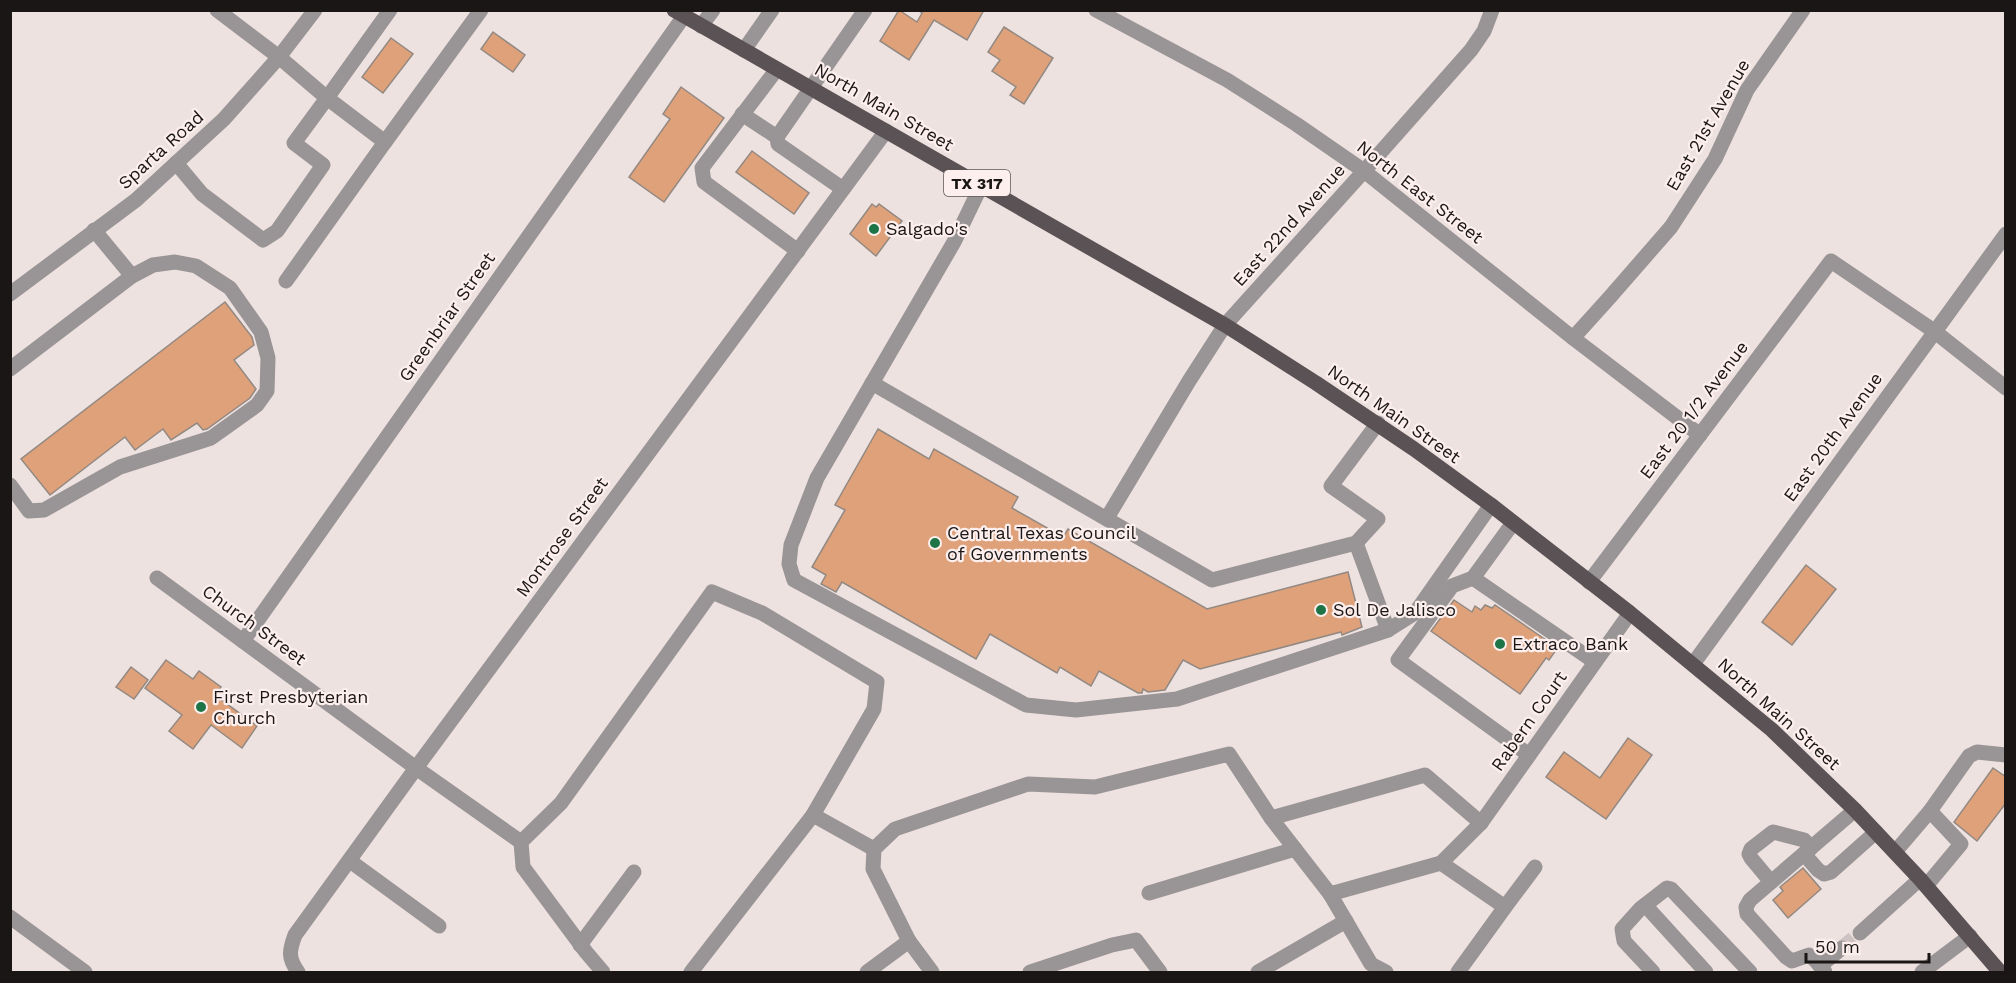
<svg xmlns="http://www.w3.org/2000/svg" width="2016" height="983" font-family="'Work Sans',sans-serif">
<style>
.building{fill:#dfa179;stroke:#928983;stroke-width:1.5}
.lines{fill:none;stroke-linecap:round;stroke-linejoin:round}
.minor-tunnel{stroke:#cec3c2;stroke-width:15;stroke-dasharray:15 8;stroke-linecap:butt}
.minor{stroke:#999495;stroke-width:15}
.major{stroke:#5b5255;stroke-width:15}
.poi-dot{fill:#1d7447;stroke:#fcefed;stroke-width:2}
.labels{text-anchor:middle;stroke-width:4.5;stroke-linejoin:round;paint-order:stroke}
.shield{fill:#fcefed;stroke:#5e5756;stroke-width:1.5}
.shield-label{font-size:16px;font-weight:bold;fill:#1b1616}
.street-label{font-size:18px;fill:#1b1616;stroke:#fcefed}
.poi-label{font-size:18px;fill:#1b1616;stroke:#fcefed;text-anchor:start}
</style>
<rect width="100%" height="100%" fill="#eee2e0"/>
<g class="building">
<path d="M899,10L917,22L922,13L918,10H984L967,40L934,20L909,60L880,41Z"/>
<path d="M1004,27L1053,58L1024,104L1010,95L1016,87L992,71L1000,60L988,52Z"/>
<path d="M493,32L525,55L513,72L481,49Z"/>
<path d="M391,38L413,54L383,93L362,77Z"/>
<path d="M681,87L724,118L664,202L629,177L670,119L663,114Z"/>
<path d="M752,151L809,193L794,214L736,172Z"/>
<path d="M872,204L876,207L879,204L902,221L876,256L850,234Z"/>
<path d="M225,302L252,337L254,345L234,360L256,389L250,398L207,429L203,430L197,423L171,440L163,429L135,450L125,437L50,495L21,459Z"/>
<path d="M878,429L929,459L934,449L1018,497L1012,508L1063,537L1068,529L1207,609L1348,572L1362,627L1342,635L1341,632L1200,669L1183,660L1165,690L1148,692L1143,689L1142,693H1138L1099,671L1091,686L1060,667L1057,673L990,634L976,659L842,582L836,592L821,584L826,575L812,567L845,510L835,505Z"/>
<path d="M1806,565L1836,589L1792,645L1762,622Z"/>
<path d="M1454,600L1472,612L1475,606L1481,610L1485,605L1492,608L1495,605L1552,644L1551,645L1556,650L1549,660L1546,658L1520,694L1431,631Z"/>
<path d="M166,660L193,679L199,671L221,687L215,695L257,726L242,748L211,725L193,749L169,731L182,715L145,688Z"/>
<path d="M131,667L148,680L134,699L116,687Z"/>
<path d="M1628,738L1652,755L1606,819L1546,777L1564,752L1600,778Z"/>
<path d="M1993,768L2006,777V803L1977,841L1954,822Z"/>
<path d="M1803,868L1821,889L1788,918L1773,900L1783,891L1780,887Z"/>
</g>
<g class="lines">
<path class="minor-tunnel" d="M1842,948L1860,933"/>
<g class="minor">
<path d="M1096,10L1227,80L1296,124L1364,171L1573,338L1700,435"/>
<path d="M701,26L713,10"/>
<path d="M744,50L772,10"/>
<path d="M777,69L702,168L704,182L798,251"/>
<path d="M742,114L777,137"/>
<path d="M385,142L481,10"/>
<path d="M176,163L202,194L263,240L277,231L323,165L294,143L327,98L279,57L217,10"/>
<path d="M981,186L954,242L817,478L791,545L789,564L794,580L1026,705L1076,710L1177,699L1388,630L1415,613L1491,505"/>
<path d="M843,189L778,144L777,137L865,10"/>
<path d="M94,230L132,276"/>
<path d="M286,281L385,142L327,98L390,10"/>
<path d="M10,294L136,200L224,119L279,57L315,10"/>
<path d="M1573,338L1610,297L1671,227L1715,159L1747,90L1803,10"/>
<path d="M10,369L132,276L153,265L175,262L196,266L230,288L261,332L268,358L267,391L257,405L211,438L120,467L44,510L29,511L10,485"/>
<path d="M872,383L1212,580L1356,543L1378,519L1331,486L1378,423"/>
<path d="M1107,518L1189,381L1225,325L1364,171L1471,50L1484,31L1492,10"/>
<path d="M1513,523L1473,578L1595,662"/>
<path d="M1356,543L1388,630"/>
<path d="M157,578L416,768L521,842"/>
<path d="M1473,578L1452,586L1398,660L1529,755"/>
<path d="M1589,582L1831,261L1934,331L2006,388"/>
<path d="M243,641L684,16"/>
<path d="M1693,664L2006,234"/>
<path d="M1930,811L1969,756L1977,752L2006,755"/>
<path d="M813,815L874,849"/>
<path d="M1271,818L1330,894L1371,964L1386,972"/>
<path d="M1895,852L1930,811L1961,844L1926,886"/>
<path d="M1804,854L1818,870L1824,874L1831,872L1876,832"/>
<path d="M350,861L439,926"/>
<path d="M1771,882L1751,858L1749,854L1751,849L1773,832L1804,840L1811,848"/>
<path d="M1149,893L1295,849"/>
<path d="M1330,894L1441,863"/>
<path d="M1645,905L1706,972"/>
<path d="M1505,907L1535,867"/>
<path d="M10,917L85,972"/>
<path d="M1860,933L1920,879"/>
<path d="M909,941L932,972"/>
<path d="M580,945L634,872"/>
<path d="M1820,966L1842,948"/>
<path d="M298,972C288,958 289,951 295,935L416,768L886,131"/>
<path d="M603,972L586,952L523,867L521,842L561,803L712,592L762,613L877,682L874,709L813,815L691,972"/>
<path d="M867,972L909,941L873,869L874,849L895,829L1028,784L1095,787L1229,754L1271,818L1425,775L1481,823"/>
<path d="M1030,972L1112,945L1136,940L1160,972"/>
<path d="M1258,972L1346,921"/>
<path d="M1458,972L1505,907L1441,863L1481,823L1630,613"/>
<path d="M1653,972L1624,941L1622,929L1640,909L1667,888L1671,889L1750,972"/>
<path d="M1825,972L1815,960L1809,955L1792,961L1786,957L1747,914L1746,907L1750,900L1855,810"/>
<path d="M1922,972L1970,936"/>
</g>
<path class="major" d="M674,10L1225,325L1316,383L1414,449L1491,505L1630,613L1772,730L1855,810L1920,879L2000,972"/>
</g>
<g class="poi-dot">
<circle cx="874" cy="229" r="6"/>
<circle cx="935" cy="543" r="6"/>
<circle cx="1321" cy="610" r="6"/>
<circle cx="1500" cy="644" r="6"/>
<circle cx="201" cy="707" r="6"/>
</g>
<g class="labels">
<rect class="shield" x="944" y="170" width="66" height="26" rx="4.5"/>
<g class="shield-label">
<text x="977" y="189">TX 317</text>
</g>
<g class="street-label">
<text transform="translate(884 107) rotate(30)" y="6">North Main Street</text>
<text transform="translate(1708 125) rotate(-60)" y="6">East 21st Avenue</text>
<text transform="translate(161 150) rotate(-42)" y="6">Sparta Road</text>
<text transform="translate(1420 192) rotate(38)" y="6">North East Street</text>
<text transform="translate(1289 225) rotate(-48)" y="6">East 22nd Avenue</text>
<text transform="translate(447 317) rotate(-55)" y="6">Greenbriar Street</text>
<text transform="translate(1694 410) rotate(-53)" y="6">East 20 1/2 Avenue</text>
<text transform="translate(1394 414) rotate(35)" y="6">North Main Street</text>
<text transform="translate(1833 437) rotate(-54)" y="6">East 20th Avenue</text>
<text transform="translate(562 537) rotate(-54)" y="6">Montrose Street</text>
<text transform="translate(254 625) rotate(36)" y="6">Church Street</text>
<text transform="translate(1779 714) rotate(42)" y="6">North Main Street</text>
<text transform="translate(1529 721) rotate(-55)" y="6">Rabern Court</text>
</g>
<g class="poi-label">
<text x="886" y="235">Salgado's</text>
<text x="947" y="539">Central Texas Council<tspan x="947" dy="21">of Governments</tspan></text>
<text x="1333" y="616">Sol De Jalisco</text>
<text x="1512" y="650">Extraco Bank</text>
<text x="213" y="703">First Presbyterian<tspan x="213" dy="21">Church</tspan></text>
</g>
</g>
<rect width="2016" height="983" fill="none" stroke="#1b1616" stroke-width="24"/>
<path d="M1806 953v9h123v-9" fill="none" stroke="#1b1616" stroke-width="3"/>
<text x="1815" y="953" font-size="18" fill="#1b1616" stroke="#fcefed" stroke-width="4.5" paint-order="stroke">50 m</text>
</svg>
